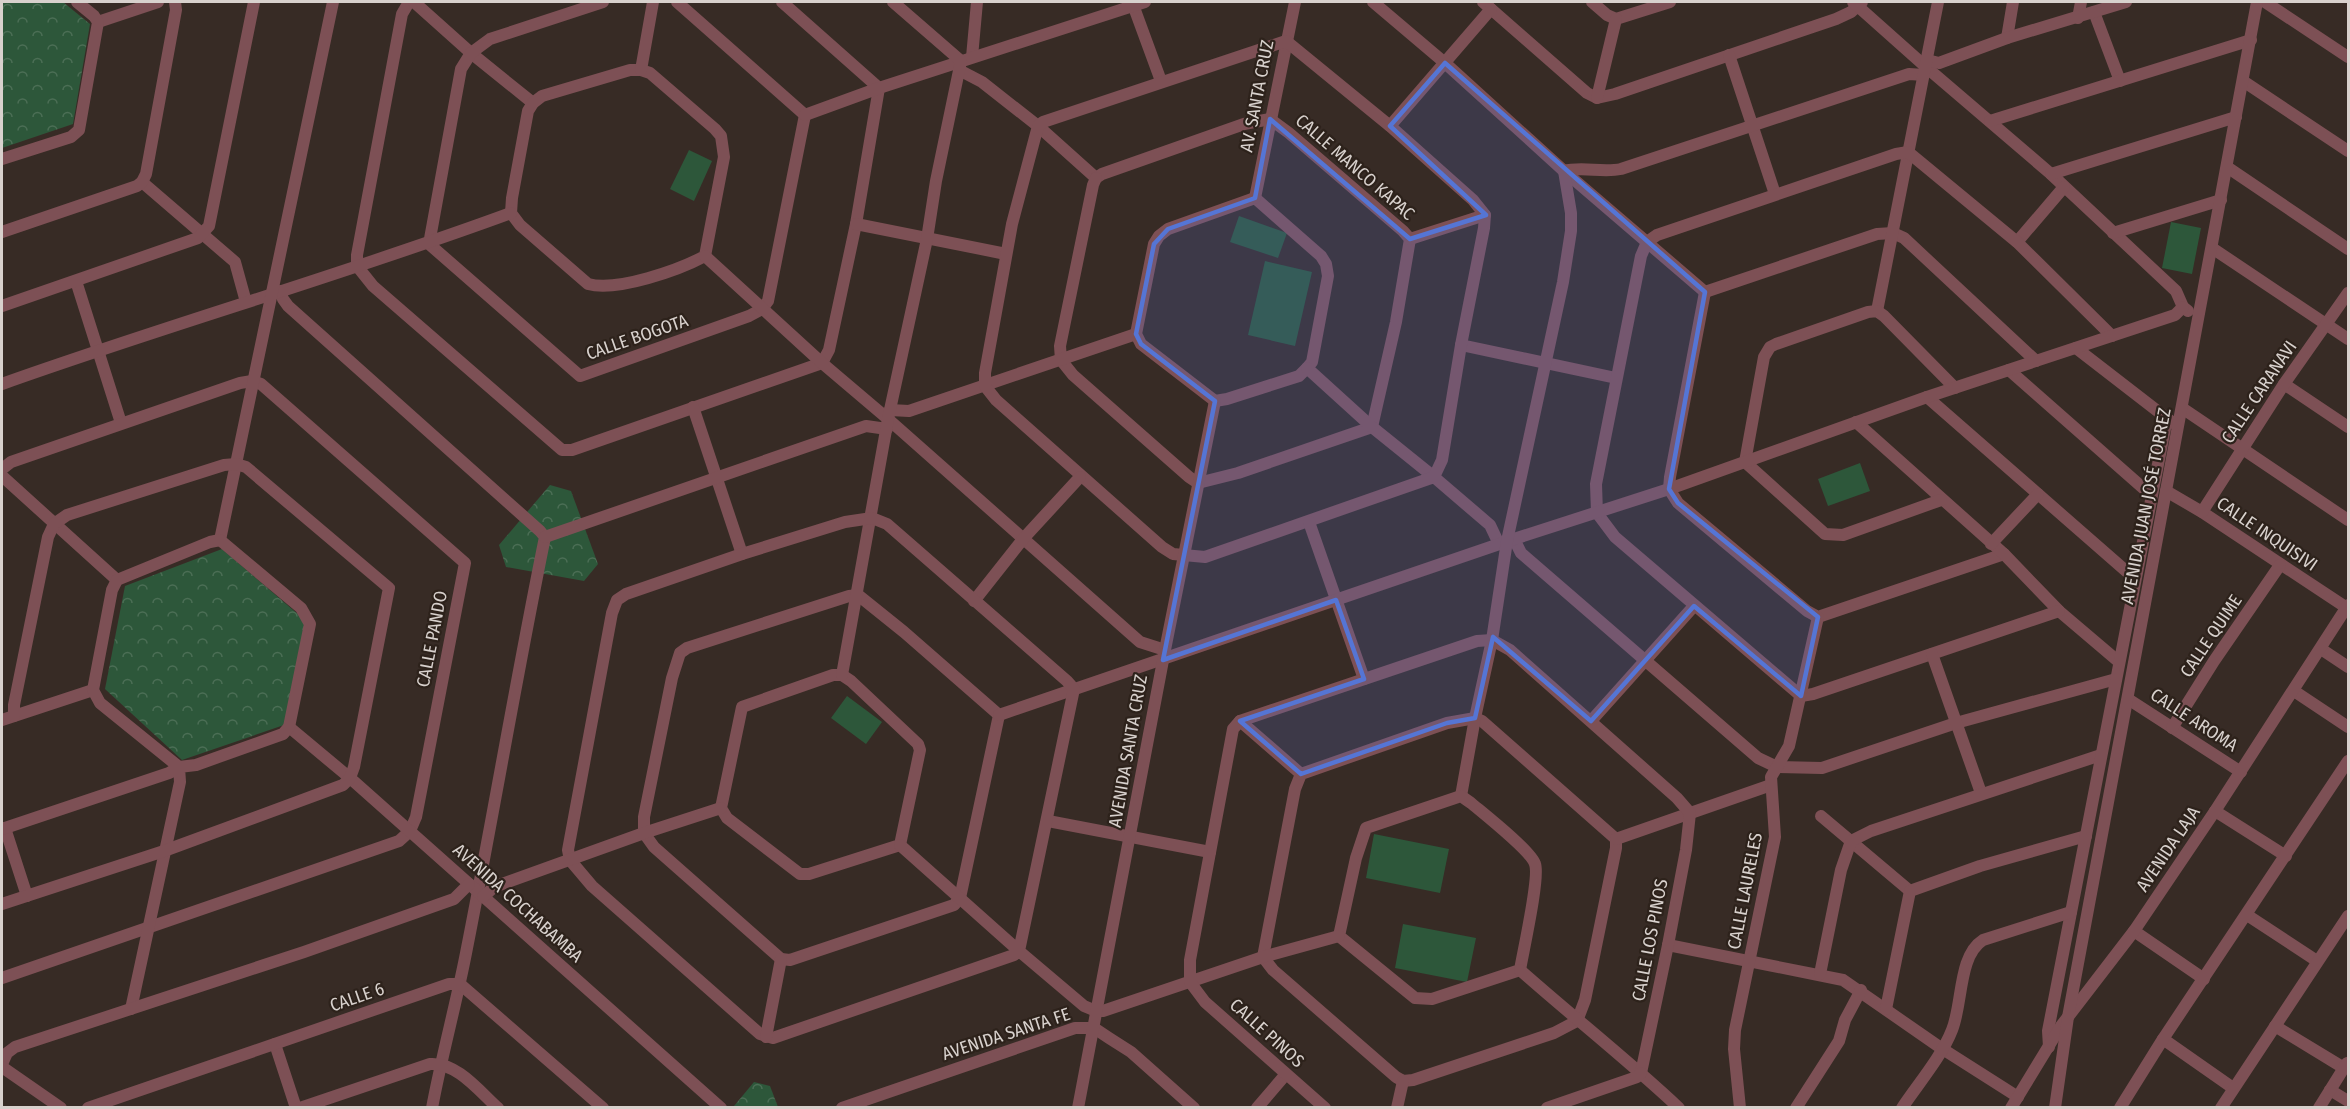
<svg xmlns="http://www.w3.org/2000/svg" width="2350" height="1109" font-family="'Fira Sans Condensed',sans-serif">
<style>
.grass{fill:#2d573a}
.park{fill:url(#park-crowns)}
.lines{fill:none;stroke-linecap:round;stroke-linejoin:round}
.minor{stroke:#7d5055;stroke-width:12}
.marked{fill:#5575d5;fill-opacity:0.2;stroke:#5575d5;stroke-width:4.5;stroke-linejoin:round}
.labels{text-anchor:middle;stroke-width:4.5;stroke-linejoin:round;paint-order:stroke}
.street-label{font-size:18px;fill:#d8d1cd;stroke:#2d221b}
</style>
<defs>
<pattern id="park-crowns" width="20" height="18" patternUnits="userSpaceOnUse" patternTransform="scale(1.5)"><rect width="20" height="18" fill="#2d573a"/><path d="M2 6a3 3 0 1 1 6 0M12 15a3 3 0 1 1 6 0" fill="none" stroke="#4b6e55"/></pattern>
</defs>
<rect width="100%" height="100%" fill="#372b25"/>
<g class="grass">
<path d="M689,150L712,161L694,201L670,189Z"/>
<path d="M1239,216L1287,233L1278,258L1230,242Z"/>
<path d="M2171,222L2201,228L2192,274L2162,268Z"/>
<path d="M1265,261L1312,272L1295,346L1248,335Z"/>
<path d="M1860,463L1870,491L1828,506L1818,479Z"/>
<path d="M847,696L882,722L866,744L831,718Z"/>
<path d="M1374,834L1449,849L1440,893L1366,878Z"/>
<path d="M1403,924L1476,938L1467,982L1395,968Z"/>
</g>
<g class="park">
<path d="M2,2H63L90,24L73,124L2,148Z"/>
<path d="M550,485L571,491L598,564L584,581L506,567L499,545Z"/>
<path d="M222,549L306,621L287,724L182,760L105,689L125,586Z"/>
<path d="M754,1082L770,1086L778,1107L734,1106Z"/>
</g>
<g class="lines">
<g class="minor">
<path d="M409,2L402,14L357,255V266L373,286L562,450H572L822,363L829,350L856,224L879,88L782,2"/>
<path d="M414,2L471,53L533,103"/>
<path d="M603,2L490,39L471,53L461,69L429,244L580,376L749,316L762,309L768,301L805,115"/>
<path d="M677,2L805,115"/>
<path d="M1132,2L1161,81"/>
<path d="M1373,2L1445,63L1564,171L1705,292"/>
<path d="M1483,2L1587,93L1597,98L1615,94L1836,19L1851,12L1862,2"/>
<path d="M1592,2L1607,15L1616,19L1670,2"/>
<path d="M1853,2L1926,67L2051,174L2176,291L2183,307L2188,311"/>
<path d="M2265,2L2348,57"/>
<path d="M2094,12L2120,81"/>
<path d="M2078,18L2081,2"/>
<path d="M98,22L158,2"/>
<path d="M2007,38L2013,2"/>
<path d="M1729,55L1775,194"/>
<path d="M972,57L977,2"/>
<path d="M1927,60L1939,63L2007,38L2126,2"/>
<path d="M630,70H641L650,73L715,129L721,136L724,157L705,256C679,270 617,292 588,284L520,225L511,213L512,198L528,111L533,103L542,96Z"/>
<path d="M641,70L653,2"/>
<path d="M959,70L982,82L1038,126L1096,178"/>
<path d="M2243,81L2348,151"/>
<path d="M1597,98L1616,19"/>
<path d="M805,115L879,88L1145,2"/>
<path d="M1990,121L2251,40"/>
<path d="M1390,126L1491,9"/>
<path d="M2,159L71,137L79,130L98,22L94,16L77,2"/>
<path d="M2227,167L2348,249"/>
<path d="M1564,171C1582,166 1602,173 1621,169L1909,74L1924,75"/>
<path d="M2051,174L2236,117"/>
<path d="M1096,178L1102,174L1244,124L1270,119L1289,133L1403,231L1410,239L1396,322L1372,427"/>
<path d="M1096,178L1093,185L1060,346L1061,360L1073,375L1189,477L1198,483L1238,473L1372,427"/>
<path d="M142,182L235,262L246,302"/>
<path d="M1255,198L1321,256L1326,264L1328,276L1312,362L1307,368L1299,376L1227,399L1215,401L1141,344L1136,334L1154,244L1159,236L1168,229Z"/>
<path d="M1255,198L1295,2"/>
<path d="M856,224L1006,254"/>
<path d="M2,232L137,186L142,182L146,174L176,10L175,2"/>
<path d="M2113,233L2221,200"/>
<path d="M1410,239L1485,215"/>
<path d="M2017,242L2064,187"/>
<path d="M2212,248L2348,339"/>
<path d="M705,256L822,363L888,419L1140,642L1165,650"/>
<path d="M76,281L121,423"/>
<path d="M280,291L283,299L288,306L540,531L545,537C517,674 494,811 467,948C457,1001 442,1054 432,1108"/>
<path d="M1705,292L1670,477L1669,489L1678,503L1807,611L1818,617L2004,554"/>
<path d="M1705,292L1877,234L1893,233L1904,238L2036,361"/>
<path d="M2,306L198,238L209,226L254,2"/>
<path d="M1877,311L1938,2"/>
<path d="M1461,345L1616,378"/>
<path d="M2076,348L2173,423"/>
<path d="M1307,368L1372,427L1434,477"/>
<path d="M2009,370L2151,495"/>
<path d="M2,384C170,324 343,275 511,213"/>
<path d="M2284,384L2348,427"/>
<path d="M1927,397L2134,578"/>
<path d="M693,407L742,554"/>
<path d="M2182,408L2348,520"/>
<path d="M890,410L909,411L1136,334"/>
<path d="M1856,422L2004,554L2059,611L2119,662"/>
<path d="M2,469L11,462L240,383L252,381L261,384L465,563L416,817L410,831L399,841L2,978"/>
<path d="M2,476L117,580"/>
<path d="M1434,477L1205,557L1173,554L1162,547L996,400L985,386V373L1012,224L1038,126L1043,122L1286,41L1390,126L1473,200L1485,215L1484,228L1461,345L1442,460L1434,477L1490,525L1499,544"/>
<path d="M2166,491L2202,512L2347,608"/>
<path d="M1941,500L1843,535L1825,534L1745,462L1764,357L1770,347L1776,344L1868,312L1877,311L1884,316L1955,388"/>
<path d="M2202,512L2284,384L2348,293"/>
<path d="M1309,522L1364,679"/>
<path d="M545,537L866,426L887,429"/>
<path d="M1514,539L1521,553L1758,758L1777,767L1822,768L1956,723L2116,679"/>
<path d="M220,540L333,2"/>
<path d="M1991,544L2038,494"/>
<path d="M858,595L904,632L999,715L960,898L954,905L790,960L781,959L654,847L644,833V817L672,678L680,653L687,648L849,596Z"/>
<path d="M974,601L1023,539L1080,477"/>
<path d="M2059,611L1813,694L1801,696L1615,537L1597,513L1596,484L1641,256L1647,242L1657,235L1896,154L1908,152L2017,242L2112,336"/>
<path d="M2321,649L2348,667"/>
<path d="M1932,654L1981,793"/>
<path d="M833,675H842L851,681L918,744L920,750L900,845L809,874H800L727,818L721,808L742,707Z"/>
<path d="M842,675L888,419L927,239L936,181L961,61L893,2"/>
<path d="M2294,691L2348,727"/>
<path d="M2128,699L2241,772"/>
<path d="M999,715L1514,539L1669,489L1927,397L2175,315L2183,307"/>
<path d="M1475,718L1482,721L1616,839V848L1585,1000L1577,1021L1554,1033L1413,1080L1403,1081L1396,1077L1273,970L1263,957L1295,789L1301,774L1447,723Z"/>
<path d="M2,720L93,690"/>
<path d="M1240,721L1301,774"/>
<path d="M1591,721L1694,606"/>
<path d="M289,727L350,778L721,1108"/>
<path d="M2172,728L2214,661L2280,565"/>
<path d="M1461,796L1475,718L1492,640L1507,541L1563,282L1571,231V213L1564,171"/>
<path d="M1461,796L1471,803C1484,814 1531,851 1535,864C1540,877 1523,952 1520,970L1432,999L1415,998L1339,936L1356,858L1366,828Z"/>
<path d="M2215,811L2286,856"/>
<path d="M1821,816L1910,891"/>
<path d="M1048,821L1210,852"/>
<path d="M5,828L27,896"/>
<path d="M2,829L169,773L179,767L196,765L283,734L289,727L310,624L301,608L220,540L210,542L117,580L112,590L93,690L100,703L179,767L180,782L131,1009"/>
<path d="M1616,839L1771,785"/>
<path d="M900,845L1019,951L1074,689L1067,681L887,524L872,518L845,522L742,554L626,594L617,600L612,613L568,850L570,860L592,886L760,1034L773,1038L1014,955L1019,951L1084,1006L1096,1011H1103L1263,957L1339,936"/>
<path d="M483,897L494,887L644,833L721,808"/>
<path d="M2,904L164,851L343,785L350,778L354,767L389,588L246,467L236,464L224,465L67,515L54,524L48,537L14,705V716"/>
<path d="M2247,915L2317,961"/>
<path d="M2134,931L2204,979"/>
<path d="M1668,945L1843,980L1941,1048L2018,1097"/>
<path d="M1520,970C1573,1017 1628,1060 1679,1108"/>
<path d="M1820,974L1841,870L1851,841L1871,831L2101,755"/>
<path d="M1886,1009L1910,891L1980,866L2086,836"/>
<path d="M2275,1026L2344,1068"/>
<path d="M766,1037L781,959"/>
<path d="M2163,1039L2233,1088"/>
<path d="M275,1044L296,1108"/>
<path d="M2049,1047L2048,1031L2167,418"/>
<path d="M2,1064L7,1053L15,1047L304,952L454,899L469,884"/>
<path d="M2,1067L61,1108"/>
<path d="M2330,1090L2348,1101"/>
<path d="M88,1108L449,984H460L603,1108"/>
<path d="M300,1108L430,1064C457,1062 479,1091 498,1108"/>
<path d="M842,1108L1075,1028H1094L1109,1038L1131,1052L1194,1108"/>
<path d="M1078,1108L1165,650L1215,401"/>
<path d="M1257,1108L1286,1074"/>
<path d="M1325,1108L1205,1002L1190,982V960L1233,729L1240,721L1477,641L1492,640L1510,650L1677,798L1690,813L1686,850L1668,945L1641,1073"/>
<path d="M1397,1108L1403,1081"/>
<path d="M1547,1108L1637,1077L1641,1073"/>
<path d="M1740,1108L1734,1049L1735,1030L1775,837L1771,777L1789,746L1818,617"/>
<path d="M1796,1108L1839,1041L1845,1020L1861,990"/>
<path d="M1902,1108C1918,1084 1942,1056 1952,1030C1963,1003 1958,956 1983,940L2071,912"/>
<path d="M2011,1108L2061,1026L2134,931L2215,811L2348,605"/>
<path d="M2055,1108L2068,1017L2257,2"/>
<path d="M2120,1108L2163,1039L2348,761"/>
<path d="M2221,1108L2348,916"/>
<path d="M2319,1108L2347,1063"/>
</g>
</g>
<path class="marked" d="M1445,63L1705,292L1669,489L1678,503L1818,617L1801,696L1694,606L1591,721L1493,637L1475,718L1447,723L1301,774L1240,721L1364,679L1336,600L1163,660L1215,401L1141,344L1136,334L1154,244L1168,229L1255,198L1270,119L1410,239L1486,215L1390,126Z"/>
<g class="labels">
<g class="street-label">
<text transform="translate(1257 96) rotate(-79)" y="6">AV. SANTA CRUZ</text>
<text transform="translate(1355 167) rotate(41)" y="6">CALLE MANCO KAPAC</text>
<text transform="translate(637 337) rotate(-19)" y="6">CALLE BOGOTA</text>
<text transform="translate(2259 392) rotate(-56)" y="6">CALLE CARANAVI</text>
<text transform="translate(2146 506) rotate(-79)" y="6">AVENIDA JUAN JOSÉ TORREZ</text>
<text transform="translate(2267 534) rotate(34)" y="6">CALLE INQUISIVI</text>
<text transform="translate(2211 636) rotate(-56)" y="6">CALLE QUIME</text>
<text transform="translate(432 639) rotate(-79)" y="6">CALLE PANDO</text>
<text transform="translate(2194 720) rotate(33)" y="6">CALLE AROMA</text>
<text transform="translate(1128 751) rotate(-80)" y="6">AVENIDA SANTA CRUZ</text>
<text transform="translate(2168 849) rotate(-56)" y="6">AVENIDA LAJA</text>
<text transform="translate(1745 891) rotate(-79)" y="6">CALLE LAURELES</text>
<text transform="translate(518 903) rotate(42)" y="6">AVENIDA COCHABAMBA</text>
<text transform="translate(1650 940) rotate(-79)" y="6">CALLE LOS PINOS</text>
<text transform="translate(357 997) rotate(-19)" y="6">CALLE 6</text>
<text transform="translate(1267 1033) rotate(42)" y="6">CALLE PINOS</text>
<text transform="translate(1006 1034) rotate(-18)" y="6">AVENIDA SANTA FE</text>
</g>
</g>
<rect width="2350" height="1109" fill="none" stroke="#d8d1cd" stroke-width="6"/>
</svg>
